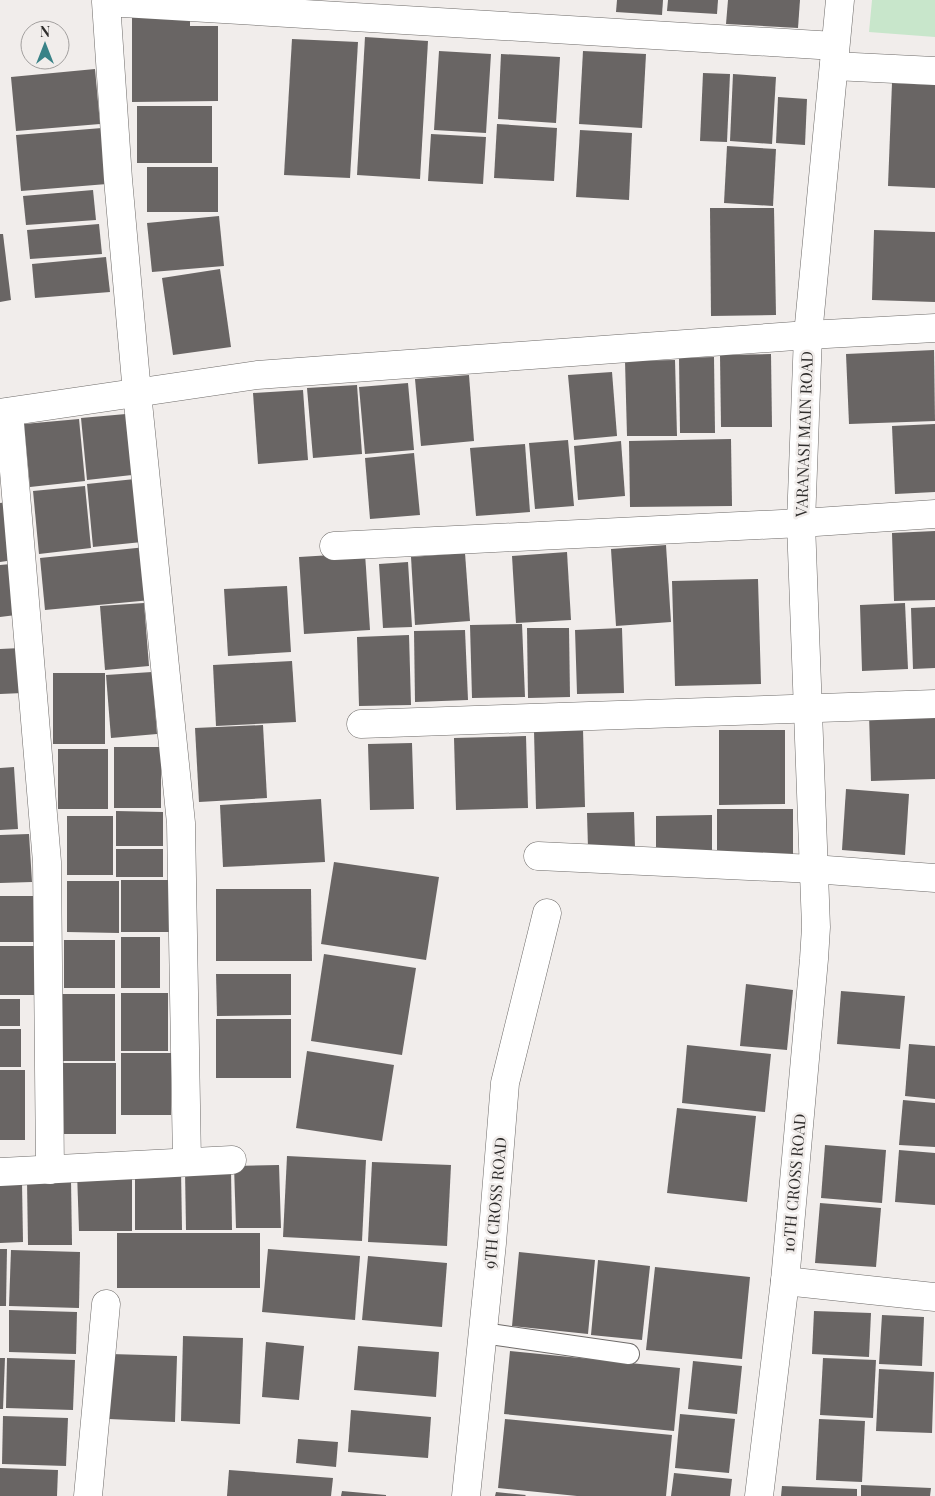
<svg xmlns="http://www.w3.org/2000/svg" width="935" height="1496" font-family="'Playfair Display',serif">
<style>
.green{fill:#c8e6cb}
.building{fill:#696564}
.lines{fill:none;stroke-linecap:round;stroke-linejoin:round}
.service-casing{stroke:#6e6b69;stroke-width:22}
.minor-casing{stroke:#6e6b69;stroke-width:29}
.tertiary-casing{stroke:#6e6b69;stroke-width:29}
.service{stroke:#fff;stroke-width:20}
.minor{stroke:#fff;stroke-width:28}
.tertiary{stroke:#fff;stroke-width:28}
.labels{text-anchor:middle;stroke-width:5;stroke-linejoin:round;paint-order:stroke}
.street-label{font-size:16px;fill:#2f2d2c;stroke:#f1edeb}
</style>
<rect width="100%" height="100%" fill="#f1edeb"/>
<path class="green" d="M872,0H935V37L869,32Z"/>
<g class="building">
<path d="M617,0H663L662,15L616,12Z"/>
<path d="M668,0H718L717,14L667,11Z"/>
<path d="M728,0H800L798,28L726,24Z"/>
<path d="M132,15H190V26H218V101L132,102Z"/>
<path d="M365,37L428,41L420,179L357,175Z"/>
<path d="M292,39L358,42L350,178L284,175Z"/>
<path d="M439,51L491,54L486,133L434,130Z"/>
<path d="M583,51L646,54L642,128L579,124Z"/>
<path d="M501,54L560,57L556,123L498,119Z"/>
<path d="M95,69L100,124L16,131L11,77Z"/>
<path d="M703,73L730,74L727,142L700,141Z"/>
<path d="M733,74L776,77L772,144L730,141Z"/>
<path d="M892,83L935,85V188L888,186Z"/>
<path d="M778,97L807,99L805,145L776,143Z"/>
<rect x="137" y="106" width="75" height="57"/>
<path d="M497,124L557,128L554,181L494,178Z"/>
<path d="M102,128L107,184L21,191L16,135Z"/>
<path d="M580,130L632,133L629,200L576,197Z"/>
<path d="M431,134L486,137L483,184L428,181Z"/>
<path d="M727,146L776,149L773,206L724,203Z"/>
<rect x="147" y="167" width="71" height="45"/>
<path d="M93,190L96,220L26,225L23,196Z"/>
<path d="M710,208H774L776,315L711,316Z"/>
<path d="M219,216L224,266L152,272L147,223Z"/>
<path d="M99,224L102,254L30,259L27,230Z"/>
<path d="M874,230L935,232V302L872,300Z"/>
<path d="M0,234H3L11,300L0,302Z"/>
<path d="M106,257L110,292L35,298L32,264Z"/>
<path d="M220,269L231,347L173,355L162,278Z"/>
<path d="M934,350L935,421L849,424L846,354Z"/>
<path d="M771,354L772,427H721L720,355Z"/>
<path d="M714,357L715,433H680L679,358Z"/>
<path d="M675,360L677,436H627L625,361Z"/>
<path d="M612,372L617,436L574,440L568,375Z"/>
<path d="M469,375L474,441L421,446L415,379Z"/>
<path d="M408,383L414,450L365,454L359,387Z"/>
<path d="M357,385L362,454L313,458L307,388Z"/>
<path d="M303,390L308,460L258,464L253,393Z"/>
<path d="M126,414L132,475L87,480L81,418Z"/>
<path d="M79,419L85,481L30,487L24,424Z"/>
<path d="M935,424V492L895,494L892,426Z"/>
<path d="M731,439L732,506L630,507L629,441Z"/>
<path d="M568,440L574,506L535,509L529,443Z"/>
<path d="M621,441L625,496L578,500L574,446Z"/>
<path d="M525,444L530,512L476,516L470,448Z"/>
<path d="M414,453L420,515L370,519L365,458Z"/>
<path d="M135,479L142,542L93,547L87,484Z"/>
<path d="M85,486L91,548L39,554L33,491Z"/>
<path d="M8,502L14,560L0,562V503Z"/>
<path d="M935,531V600L894,601L892,533Z"/>
<path d="M666,545L671,622L616,626L611,549Z"/>
<path d="M146,547L151,600L45,610L40,558Z"/>
<path d="M567,552L571,620L516,623L512,556Z"/>
<path d="M365,553L370,630L304,634L299,557Z"/>
<path d="M465,553L470,621L415,625L411,557Z"/>
<path d="M408,562L412,627L383,628L379,564Z"/>
<path d="M11,564L16,615L0,617V565Z"/>
<path d="M758,579L761,684L675,686L672,581Z"/>
<path d="M287,586L291,652L228,656L224,589Z"/>
<path d="M144,603L149,666L105,670L100,606Z"/>
<path d="M905,603L908,669L862,671L860,605Z"/>
<path d="M935,607V668L913,669L911,608Z"/>
<path d="M522,624L525,697L472,698L470,625Z"/>
<path d="M527,628H569L570,697L528,698Z"/>
<path d="M622,628L624,693L577,694L575,630Z"/>
<path d="M465,630L468,700L415,702L414,631Z"/>
<path d="M409,635L411,705L359,706L357,637Z"/>
<path d="M21,648L23,693L0,694V649Z"/>
<path d="M292,661L296,722L216,726L213,665Z"/>
<path d="M152,672L157,734L111,738L106,675Z"/>
<rect x="53" y="673" width="52" height="71"/>
<path d="M935,712V779L871,781L869,714Z"/>
<path d="M263,725L267,798L199,802L195,728Z"/>
<path d="M583,729L585,807L536,809L534,731Z"/>
<path d="M719,730H785V804L719,805Z"/>
<path d="M526,736L528,808L456,810L454,738Z"/>
<path d="M412,743L414,809L370,810L368,744Z"/>
<rect x="114" y="747" width="47" height="61"/>
<rect x="58" y="749" width="50" height="60"/>
<path d="M14,767L18,829L0,830V768Z"/>
<path d="M846,789L909,794L905,855L842,850Z"/>
<path d="M321,799L325,862L223,867L220,805Z"/>
<path d="M717,809H793V854L717,855Z"/>
<path d="M116,811L163,812V846H116Z"/>
<path d="M634,812L635,848H588L587,813Z"/>
<path d="M712,815V853H656V816Z"/>
<rect x="67" y="816" width="46" height="59"/>
<path d="M29,834L32,882L0,883V835Z"/>
<rect x="116" y="849" width="47" height="28"/>
<path d="M334,862L439,877L426,960L321,944Z"/>
<path d="M121,880H171L170,932H121Z"/>
<path d="M67,881H119V933L67,932Z"/>
<path d="M216,889H311L312,961H216Z"/>
<rect x="0" y="896" width="34" height="46"/>
<rect x="121" y="937" width="39" height="51"/>
<rect x="64" y="940" width="51" height="48"/>
<rect x="0" y="946" width="34" height="49"/>
<path d="M324,954L416,968L402,1055L311,1041Z"/>
<path d="M216,974H291V1015L217,1016Z"/>
<path d="M746,984L793,990L787,1050L740,1046Z"/>
<path d="M841,991L905,996L900,1049L837,1044Z"/>
<rect x="121" y="993" width="47" height="58"/>
<rect x="62" y="994" width="53" height="67"/>
<rect x="0" y="999" width="20" height="27"/>
<rect x="216" y="1019" width="75" height="59"/>
<rect x="0" y="1029" width="21" height="38"/>
<path d="M909,1044L935,1046V1099L905,1096Z"/>
<path d="M687,1045L771,1054L765,1112L682,1103Z"/>
<path d="M307,1051L394,1065L382,1141L296,1128Z"/>
<rect x="121" y="1053" width="50" height="62"/>
<rect x="62" y="1063" width="54" height="71"/>
<rect x="0" y="1070" width="25" height="70"/>
<path d="M903,1100L935,1103V1147L899,1145Z"/>
<path d="M677,1108L756,1116L747,1202L667,1193Z"/>
<path d="M825,1145L886,1150L882,1203L821,1198Z"/>
<path d="M899,1150L935,1153V1205L895,1202Z"/>
<path d="M287,1156L366,1160L362,1241L283,1237Z"/>
<path d="M372,1162L451,1165L447,1246L368,1242Z"/>
<path d="M279,1165L281,1228H236L234,1166Z"/>
<path d="M181,1169L182,1230H135V1170Z"/>
<path d="M185,1170H231L232,1230H186Z"/>
<path d="M132,1171V1231H79L77,1172Z"/>
<path d="M71,1179L72,1245H28L27,1180Z"/>
<path d="M0,1182H22L23,1242L0,1243Z"/>
<path d="M820,1203L881,1208L876,1267L815,1263Z"/>
<rect x="117" y="1233" width="143" height="55"/>
<path d="M0,1249H7L6,1306H0Z"/>
<path d="M268,1249L360,1256L355,1320L262,1312Z"/>
<path d="M11,1250L80,1252L79,1308L9,1306Z"/>
<path d="M519,1252L595,1260L588,1334L512,1326Z"/>
<path d="M368,1256L447,1263L442,1327L362,1320Z"/>
<path d="M598,1260L650,1266L642,1340L591,1335Z"/>
<path d="M655,1267L750,1277L742,1359L646,1350Z"/>
<path d="M9,1310L77,1312L76,1354L9,1352Z"/>
<path d="M814,1311L871,1313L869,1357L812,1354Z"/>
<path d="M882,1315L924,1317L922,1366L879,1364Z"/>
<path d="M183,1336L243,1338L240,1424L181,1421Z"/>
<path d="M266,1342L304,1346L299,1400L262,1397Z"/>
<path d="M358,1346L439,1352L436,1397L354,1390Z"/>
<path d="M510,1351L680,1368L674,1431L504,1414Z"/>
<path d="M111,1354L177,1356L175,1422L109,1419Z"/>
<path d="M0,1358H5L3,1409H0Z"/>
<path d="M7,1358L75,1360L73,1410L6,1408Z"/>
<path d="M823,1358L876,1360L873,1418L820,1415Z"/>
<path d="M693,1361L742,1366L737,1414L688,1409Z"/>
<path d="M879,1369L934,1372L932,1433L876,1431Z"/>
<path d="M351,1410L431,1417L428,1458L348,1452Z"/>
<path d="M680,1414L735,1419L729,1473L675,1468Z"/>
<path d="M3,1416L68,1418L66,1466L2,1464Z"/>
<path d="M505,1419L672,1435L666,1496H577L498,1488Z"/>
<path d="M819,1419L865,1421L862,1482L816,1480Z"/>
<path d="M298,1439L338,1442L336,1467L296,1463Z"/>
<path d="M0,1468L58,1470L57,1496H0Z"/>
<path d="M229,1470L333,1478L331,1496H227Z"/>
<path d="M674,1473L732,1479L730,1496H671Z"/>
<path d="M861,1485L931,1488L930,1496H861Z"/>
<path d="M782,1486L857,1489V1496H781Z"/>
<path d="M342,1491L386,1495V1496H341Z"/>
<path d="M496,1492L526,1495L525,1496H495Z"/>
</g>
<g class="lines">
<g class="service-casing">
<path id="service" d="M483,1333L629,1354"/>
</g>
<g class="minor-casing">
<g id="minor">
<path d="M834,66L935,71"/>
<path d="M9,412L47,862L50,1170"/>
<path d="M0,413L257,375L808,335L935,328"/>
<path d="M334,546L801,523L935,514"/>
<path d="M361,724L935,704"/>
<path d="M538,856L813,869L935,878"/>
<path d="M187,1162L181,823L137,393L118,179L106,2L835,46"/>
<path d="M0,1172L232,1160"/>
<path d="M785,1281L935,1297"/>
<path d="M88,1496L106,1304"/>
<path d="M466,1496L492,1243L505,1083L547,913"/>
</g>
</g>
<g class="tertiary-casing">
<path id="tertiary" d="M759,1496L785,1281L814,959L816,927L801,523L808,335L840,0"/>
</g>
<use href="#service" class="service"/>
<use href="#minor" class="minor"/>
<use href="#tertiary" class="tertiary"/>
</g>
<g class="labels">
<g class="street-label">
<text transform="translate(804 434) rotate(-88)" y="6">VARANASI MAIN ROAD</text>
<text transform="translate(794 1183) rotate(-85)" y="6">10TH CROSS ROAD</text>
<text transform="translate(495 1203) rotate(-85)" y="6">9TH CROSS ROAD</text>
</g>
</g>
<g transform="translate(45 45)"><circle r="24" fill="#f1edeb" stroke="#a3a09f"/>
<path d="M0-4L9 19L0 12L-9 19Z" fill="#398287"/>
<text y="-8" font-size="14" font-weight="bold" text-anchor="middle" fill="#2f2d2c">N</text>
</g>
</svg>
